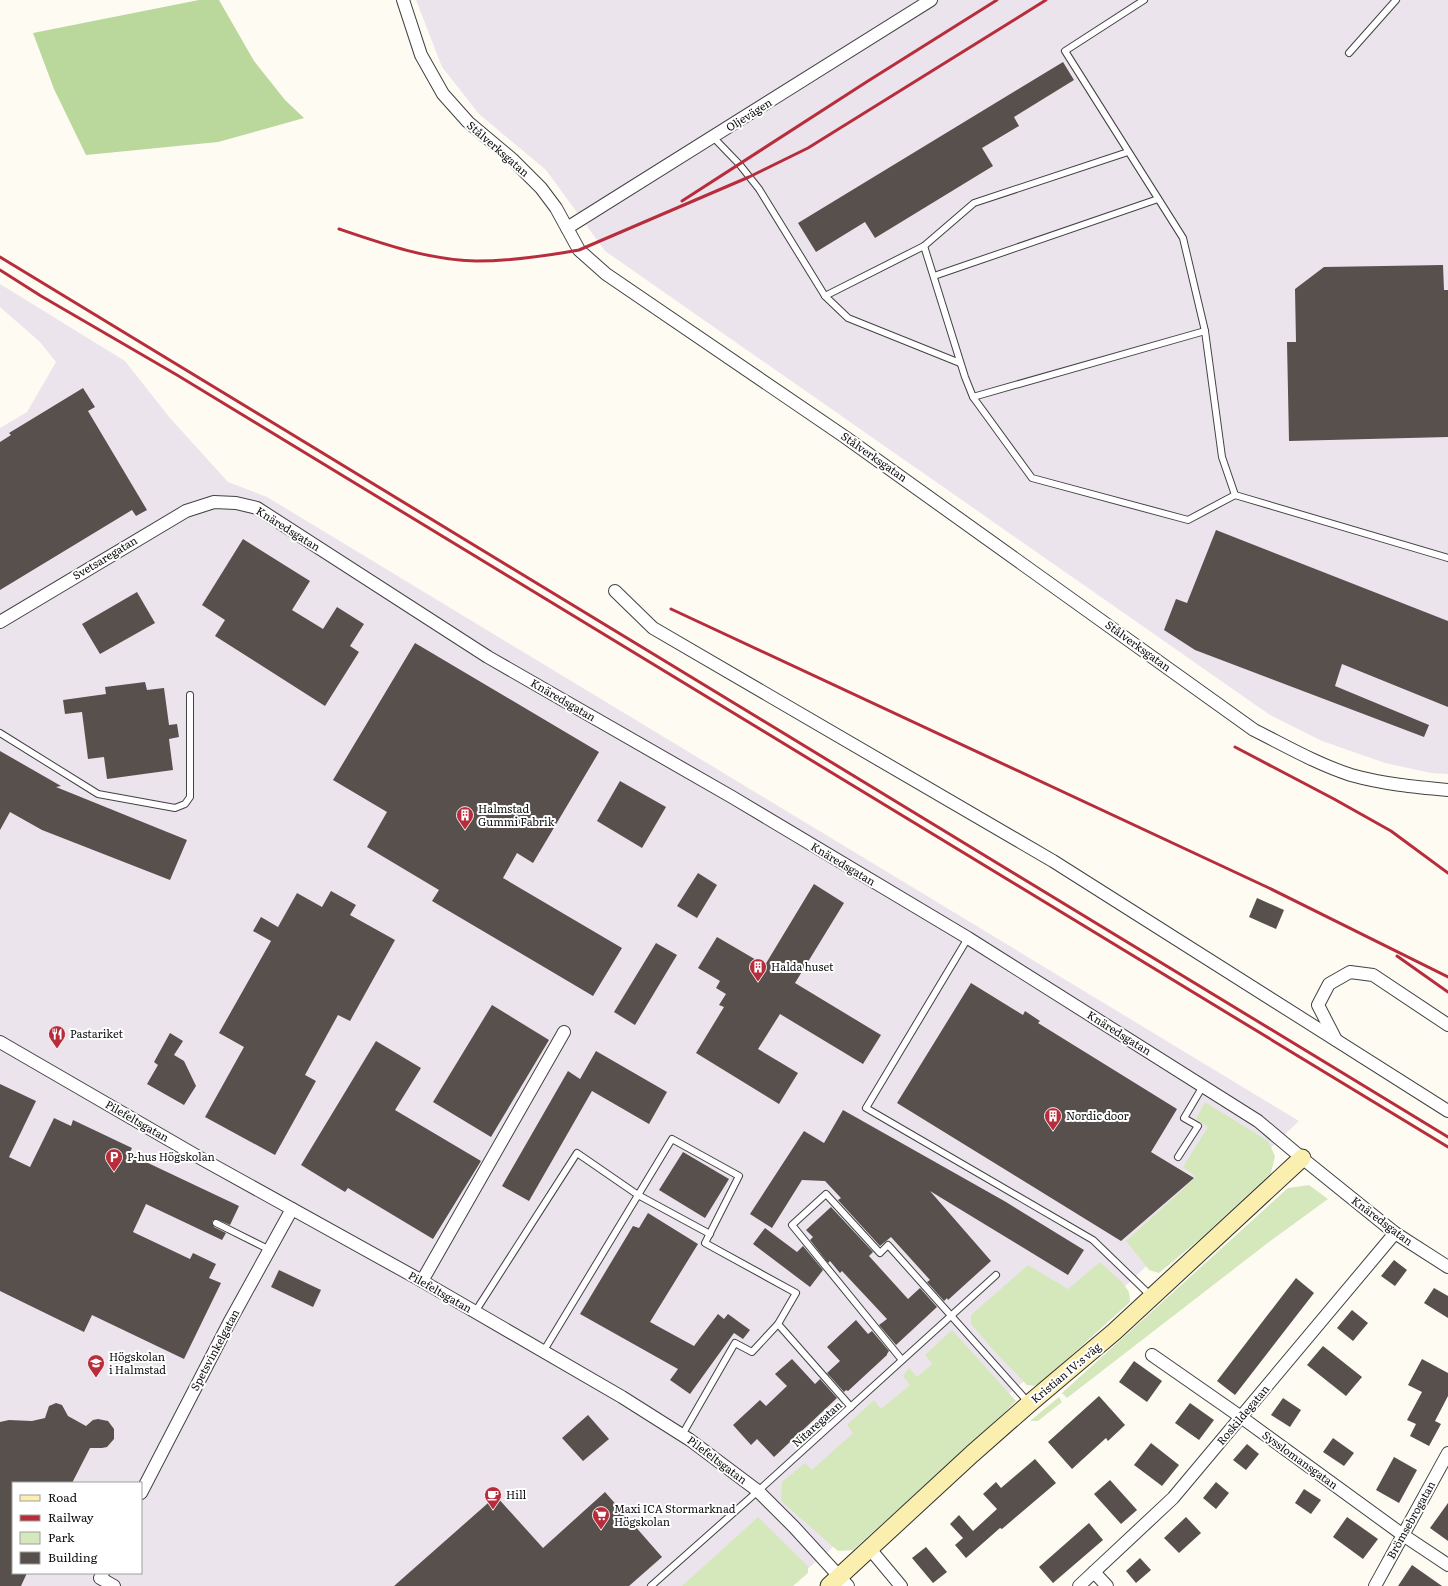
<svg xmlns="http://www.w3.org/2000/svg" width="1448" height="1586" font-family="Literata,serif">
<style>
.industrial{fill:#ece4ed;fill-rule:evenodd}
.green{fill:#d5e8bc}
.forest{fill:#bad79c}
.building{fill:#57504c}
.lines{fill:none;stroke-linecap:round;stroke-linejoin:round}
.lane-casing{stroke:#424242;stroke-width:8}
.street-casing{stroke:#424242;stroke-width:14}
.secondary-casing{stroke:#313131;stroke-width:19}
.lane{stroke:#fff;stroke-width:6}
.street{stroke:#fff;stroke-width:12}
.secondary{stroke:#fbefb0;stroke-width:17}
.rail{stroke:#b82d3b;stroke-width:3}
.labels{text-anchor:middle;stroke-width:4;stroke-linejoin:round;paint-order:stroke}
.street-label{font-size:11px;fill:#0f0f0f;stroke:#fff}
.poi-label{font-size:11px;fill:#0f0f0f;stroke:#fff;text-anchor:start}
</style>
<rect width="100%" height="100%" fill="#fefbf2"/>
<g class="industrial">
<path d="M416,0H1448V774L1431,773L1385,763L1322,741L1270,715L605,251L546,170L479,114L442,67Z"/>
<path d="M0,284L125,361L170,418L228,482L267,497L1299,1121L1038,1369L788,1586H0V428L27,412L56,362L40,342L0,307ZM13,1483H141V1573H13Z"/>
</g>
<g class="green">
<path d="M1205,1102L1268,1141L1275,1156L1271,1173L1200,1239L1159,1273L1149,1270L1126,1241L1196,1177L1183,1167L1208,1127L1196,1119Z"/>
<path d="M1309,1185L1328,1199L1269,1242L1067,1398L1062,1393L1288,1188Z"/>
<path d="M1100,1262L1122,1282L1129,1292L1130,1302L1043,1381L1034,1386L1027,1385L996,1353L971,1324V1315L1028,1265L1068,1289Z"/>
<path d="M952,1330L1016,1401L1003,1414L853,1550L838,1551L781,1501L782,1482L805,1463L812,1470L853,1433L847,1425L874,1400L881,1409L910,1385L903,1376L909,1368L917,1377L931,1365L932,1363L925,1355Z"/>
<path d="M1059,1397L1062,1402L1038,1421H1030Z"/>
<path d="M758,1517L808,1566V1573L793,1586H682Z"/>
</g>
<path class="forest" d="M199,0H219L254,61L285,100L304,118L218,142L86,155L54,89L33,33Z"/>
<g class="building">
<path d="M1063,62L1074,80L1014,117L1019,126L982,148L993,166L875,238L865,222L816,252L798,223Z"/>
<path d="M1443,265L1444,290H1448V437L1289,441L1287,342H1296L1295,289L1324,267Z"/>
<path d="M83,388L95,407L88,411L147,510L136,516L132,510L0,590V442L11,435L9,433Z"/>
<path d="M1216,530L1448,621V707L1342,664L1335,686L1429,725L1424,737L1195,650L1164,630L1176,599L1187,603Z"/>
<path d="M243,539L310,581L292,610L323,629L337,607L364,624L350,646L359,652L325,706L215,636L225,620L202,605Z"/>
<path d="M137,592L155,623L100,654L82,624Z"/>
<path d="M415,643L599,752L533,863L517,853L503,878L622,948L593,996L432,901L439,890L367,847L387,812L333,780Z"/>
<path d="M145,682L147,690L164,688L169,725L177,724L179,737L169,739L173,770L107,779L104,757L88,759L82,712L65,714L63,700L106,694L105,687Z"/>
<path d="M0,751L61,786L56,787L187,840L170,880L42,830L10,812L0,830Z"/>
<path d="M620,781L666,807L642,848L597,821Z"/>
<path d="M698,873L717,885L697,918L677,906Z"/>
<path d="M814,884L844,903L795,983L881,1035L863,1064L780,1014L758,1049L798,1073L779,1104L696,1053L724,1007L719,1005L726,994L716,988L720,981L698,968L717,937L765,965Z"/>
<path d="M331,891L356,905L350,915L395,940L350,1021L338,1015L305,1075L316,1081L275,1155L205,1117L244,1047L219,1033L271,941L253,931L261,917L278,927L297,893L322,907Z"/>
<path d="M1257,898L1284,910L1276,929L1249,917Z"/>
<path d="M656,943L677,955L635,1025L614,1012Z"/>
<path d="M971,983L1023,1015L1025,1011L1040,1021L1038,1023L1177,1109L1151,1152L1194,1178L1121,1241L897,1103Z"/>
<path d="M492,1005L549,1040L491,1137L433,1102Z"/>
<path d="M170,1033L183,1041L174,1055L184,1061L196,1086L184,1105L147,1084L158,1065L154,1062Z"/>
<path d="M376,1041L421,1068L395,1110L481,1161L433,1239L348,1188L345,1192L301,1165Z"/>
<path d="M596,1051L667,1092L649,1124L592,1091L529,1201L502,1186L568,1071L580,1079Z"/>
<path d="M0,1084L36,1101L9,1157L30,1167L54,1118L71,1126L73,1120L132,1148L129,1154L239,1206L230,1225L216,1219L212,1221L214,1227L226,1233L222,1240L146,1204L133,1232L190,1259L193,1253L216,1264L209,1278L221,1283L184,1359L92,1315L84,1332L0,1291Z"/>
<path d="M843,1110L1006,1202L1084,1250L1068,1275L930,1191L991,1261L948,1300L947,1298L944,1301L927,1282L930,1280L891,1237L880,1246L838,1200L841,1198L825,1181L802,1180L772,1228L750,1214L804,1131L824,1143Z"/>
<path d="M683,1152L729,1179L705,1218L659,1190Z"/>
<path d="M831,1207L873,1252L869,1256L908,1299L920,1288L937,1307L896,1345L879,1325L887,1319L842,1271L840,1273L830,1261L828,1263L810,1240L813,1237L806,1230Z"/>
<path d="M648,1213L698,1244L650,1322L694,1346L718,1314L724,1319L728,1314L750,1330L743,1339L734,1333L690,1394L670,1380L678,1369L580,1314L633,1226L639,1228Z"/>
<path d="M765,1228L797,1252L803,1246L823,1270L810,1287L753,1244Z"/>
<path d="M1394,1260L1407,1270L1395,1286L1381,1276Z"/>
<path d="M279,1270L321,1290L313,1307L271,1287Z"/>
<path d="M1296,1278L1314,1293L1235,1395L1217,1381Z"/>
<path d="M1434,1288L1448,1296V1318L1424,1303Z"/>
<path d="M1352,1310L1368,1323L1353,1341L1337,1328Z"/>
<path d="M856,1320L868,1334L872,1331L889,1351L887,1354V1355L848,1391L846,1390L844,1392L827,1373L840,1361L827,1347Z"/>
<path d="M1323,1346L1362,1377L1346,1396L1307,1365Z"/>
<path d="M792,1359L815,1384L820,1379L837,1398L774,1457L757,1439L751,1445L733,1425L760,1400L766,1406L787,1386L775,1374Z"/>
<path d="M1422,1359L1448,1373V1396L1435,1421L1441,1424L1429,1446L1410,1436L1416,1424L1407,1420L1422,1392L1408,1385Z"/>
<path d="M1134,1361L1162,1381L1147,1402L1119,1382Z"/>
<path d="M1099,1396L1125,1425L1108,1441L1106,1438L1072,1469L1048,1442Z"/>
<path d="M1283,1398L1301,1410L1290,1427L1271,1415Z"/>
<path d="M56,1403L62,1405L68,1416L86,1426L93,1420L98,1419L108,1421L114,1429V1439L107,1447L102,1448H90L72,1483H13V1573H27L21,1586H0V1422L9,1420L32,1421L45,1418L49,1406Z"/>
<path d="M1190,1403L1214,1420L1199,1440L1175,1423Z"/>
<path d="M588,1415L609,1439L583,1461L562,1438Z"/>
<path d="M1333,1438L1354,1453L1344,1466L1323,1452Z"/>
<path d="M1151,1443L1179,1465L1162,1486L1134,1465Z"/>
<path d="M1247,1444L1259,1454L1246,1470L1233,1460Z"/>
<path d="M1394,1457L1417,1470L1399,1503L1376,1490Z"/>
<path d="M1035,1459L1056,1483L1002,1529L1000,1528L966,1558L955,1545L963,1538L950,1524L959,1515L973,1531L997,1509L983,1494L996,1482L1001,1488Z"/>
<path d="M1110,1480L1137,1510L1121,1524L1094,1494Z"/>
<path d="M1216,1482L1229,1493L1216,1509L1203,1498Z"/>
<path d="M1304,1489L1321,1500L1311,1514L1295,1503Z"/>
<path d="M605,1492L662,1557L629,1586H394L496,1496L543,1548Z"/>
<path d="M1448,1503V1541L1430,1528Z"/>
<path d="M1186,1517L1201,1533L1179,1553L1164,1538Z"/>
<path d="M1347,1517L1378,1539L1363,1559L1333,1537Z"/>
<path d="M1089,1523L1103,1540L1053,1583L1039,1567Z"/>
<path d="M926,1547L947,1572L933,1583L912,1558Z"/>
<path d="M1140,1558L1151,1570L1136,1583L1126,1571Z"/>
<path d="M1412,1565L1442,1586H1398Z"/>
</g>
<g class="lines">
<g class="lane-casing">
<g id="lane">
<path d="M1144,0L1065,51L1183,238L1205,331L1222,457L1235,495L1448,558"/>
<path d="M1349,53L1396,0"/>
<path d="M713,137L740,165L759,189L825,296L924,246L965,377L973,397"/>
<path d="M924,246L974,203L1128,152"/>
<path d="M934,276L1158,199"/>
<path d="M825,296L848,318L960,363"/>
<path d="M1205,331L973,397L1032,478L1188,520L1235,495"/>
<path d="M0,733L98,794L175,808L185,804L190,797V695"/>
<path d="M968,938L866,1108L1093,1240L1151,1296"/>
<path d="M1178,1157L1198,1126L1184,1118L1203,1086"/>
<path d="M216,1223L270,1250"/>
<path d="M475,1312L577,1153L638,1195L710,1234"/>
<path d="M543,1352L672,1139L739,1176L705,1243L796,1293L778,1324L851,1407"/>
<path d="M902,1360L792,1225L826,1194L880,1253L888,1245L1028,1402"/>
<path d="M682,1435L735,1343L752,1352L778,1324"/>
<path d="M651,1586L758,1491L996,1275"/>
</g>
</g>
<g class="street-casing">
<g id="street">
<path d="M403,0L421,55L443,94L468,122L512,159L541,188L556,208L579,250L606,274L845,437L1254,730C1286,746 1317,764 1351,775C1383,784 1415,787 1448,790"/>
<path d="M567,228L931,0"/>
<path d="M615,591L653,628L1053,861L1448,1111"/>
<path d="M0,622L186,511L214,502L236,503L257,508L488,657L732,797L968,938L1258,1121L1302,1158L1395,1233L1448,1267"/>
<path d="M1336,1040L1318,1005L1329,984L1350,972L1373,975L1448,1025"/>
<path d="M0,1042L202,1159L422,1281L622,1397L690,1440L758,1491L794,1527L848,1586"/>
<path d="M422,1281L564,1032"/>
<path d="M1152,1355L1241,1417L1403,1535L1448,1565"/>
<path d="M141,1493L229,1323L292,1209"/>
<path d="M870,1549L901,1586"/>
<path d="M1094,1572L1107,1586"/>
<path d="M103,1573L100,1578L114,1586"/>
<path d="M1079,1586L1173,1498L1395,1233"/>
<path d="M1375,1586L1448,1453"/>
</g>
</g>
<g class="secondary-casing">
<path id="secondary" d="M829,1586L972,1454L1030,1403L1114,1332L1302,1158"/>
</g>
<use href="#lane" class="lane"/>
<use href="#street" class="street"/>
<use href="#secondary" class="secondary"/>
<g class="rail">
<path d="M682,201L868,81L997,0"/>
<path d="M339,229C383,244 429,260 476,261C510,261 546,256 579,250L749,177L808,148L1046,0"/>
<path d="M0,257L1448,1137"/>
<path d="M0,270L41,296L177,375L1448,1147"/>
<path d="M671,609L1269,888L1448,977"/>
<path d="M1235,747L1334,799L1391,831L1448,873"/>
<path d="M1397,956L1448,992"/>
</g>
</g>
<defs>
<g id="building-pin" transform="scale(0.9)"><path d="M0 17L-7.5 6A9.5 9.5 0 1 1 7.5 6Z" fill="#b82d3b" stroke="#fff"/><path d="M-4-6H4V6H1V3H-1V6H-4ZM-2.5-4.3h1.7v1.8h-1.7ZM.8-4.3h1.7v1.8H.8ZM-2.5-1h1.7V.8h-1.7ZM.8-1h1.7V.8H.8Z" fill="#fff"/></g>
<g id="restaurant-pin" transform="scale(0.9)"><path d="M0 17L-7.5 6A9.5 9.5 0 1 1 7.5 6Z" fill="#b82d3b" stroke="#fff"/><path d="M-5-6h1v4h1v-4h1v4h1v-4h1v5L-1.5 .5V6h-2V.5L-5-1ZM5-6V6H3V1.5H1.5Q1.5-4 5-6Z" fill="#fff"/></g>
<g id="parking-pin" transform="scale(0.9)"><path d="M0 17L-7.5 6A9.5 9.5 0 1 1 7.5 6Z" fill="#b82d3b" stroke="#fff"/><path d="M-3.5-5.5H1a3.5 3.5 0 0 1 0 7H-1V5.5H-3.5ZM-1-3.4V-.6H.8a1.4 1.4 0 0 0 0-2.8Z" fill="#fff"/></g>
<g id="university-pin" transform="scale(0.9)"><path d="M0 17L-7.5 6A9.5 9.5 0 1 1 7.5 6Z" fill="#b82d3b" stroke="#fff"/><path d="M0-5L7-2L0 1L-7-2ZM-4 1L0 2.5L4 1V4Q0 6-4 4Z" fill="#fff"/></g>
<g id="cafe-pin" transform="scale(0.9)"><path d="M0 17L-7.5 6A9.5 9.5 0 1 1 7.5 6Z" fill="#b82d3b" stroke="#fff"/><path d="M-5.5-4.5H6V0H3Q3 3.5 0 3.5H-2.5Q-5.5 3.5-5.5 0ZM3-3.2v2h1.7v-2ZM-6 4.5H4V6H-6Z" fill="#fff"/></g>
<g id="supermarket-pin" transform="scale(0.9)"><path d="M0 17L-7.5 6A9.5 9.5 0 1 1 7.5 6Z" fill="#b82d3b" stroke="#fff"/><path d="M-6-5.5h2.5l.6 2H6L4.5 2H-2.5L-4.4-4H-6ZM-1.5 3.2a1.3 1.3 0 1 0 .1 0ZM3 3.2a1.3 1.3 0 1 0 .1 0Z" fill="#fff"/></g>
</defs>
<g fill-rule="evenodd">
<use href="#building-pin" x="465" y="815"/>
<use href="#building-pin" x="758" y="967"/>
<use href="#restaurant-pin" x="57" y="1034"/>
<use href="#building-pin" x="1053" y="1116"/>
<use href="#parking-pin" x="114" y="1157"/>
<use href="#university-pin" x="96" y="1363"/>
<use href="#cafe-pin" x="493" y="1495"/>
<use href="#supermarket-pin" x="601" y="1515"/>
</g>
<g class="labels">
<g class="street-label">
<text transform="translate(749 115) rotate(-32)" y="4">Oljevägen</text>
<text transform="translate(498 149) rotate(41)" y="4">Stålverksgatan</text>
<text transform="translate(874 457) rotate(35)" y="4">Stålverksgatan</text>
<text transform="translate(288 529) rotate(32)" y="4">Knäredsgatan</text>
<text transform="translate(105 558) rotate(-31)" y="4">Svetsaregatan</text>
<text transform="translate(1138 646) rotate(36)" y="4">Stålverksgatan</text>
<text transform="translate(563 700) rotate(30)" y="4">Knäredsgatan</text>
<text transform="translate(843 864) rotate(31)" y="4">Knäredsgatan</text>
<text transform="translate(1119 1033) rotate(32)" y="4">Knäredsgatan</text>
<text transform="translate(137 1121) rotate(30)" y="4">Pilefeltsgatan</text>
<text transform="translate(1382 1221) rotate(37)" y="4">Knäredsgatan</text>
<text transform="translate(440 1292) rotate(30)" y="4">Pilefeltsgatan</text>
<text transform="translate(215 1350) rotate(-62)" y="4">Spetsvinkelgatan</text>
<text transform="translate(1066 1373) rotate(-40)" y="4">Kristian IV:s väg</text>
<text transform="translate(1243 1415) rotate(-50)" y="4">Roskildegatan</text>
<text transform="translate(817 1424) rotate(-42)" y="4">Nitaregatan</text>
<text transform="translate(717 1460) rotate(37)" y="4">Pilefeltsgatan</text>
<text transform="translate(1300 1460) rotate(36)" y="4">Sysslomansgatan</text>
<text transform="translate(1411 1520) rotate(-61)" y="4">Brömsebrogatan</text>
</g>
<g class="poi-label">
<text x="478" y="813">Halmstad<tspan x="478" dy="13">Gummi Fabrik</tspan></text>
<text x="771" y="971">Halda huset</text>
<text x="70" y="1038">Pastariket</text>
<text x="1066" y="1120">Nordic door</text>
<text x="127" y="1161">P-hus Högskolan</text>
<text x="109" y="1361">Högskolan<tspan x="109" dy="13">i Halmstad</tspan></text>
<text x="506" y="1499">Hill</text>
<text x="614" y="1513">Maxi ICA Stormarknad<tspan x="614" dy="13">Högskolan</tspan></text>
</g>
</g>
<rect x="12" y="1482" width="130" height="92" fill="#ffffff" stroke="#9f9f9f"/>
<rect x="20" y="1495" width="20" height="6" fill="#fbefb0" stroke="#9f9f9f"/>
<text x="48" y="1502" font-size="12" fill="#0f0f0f">Road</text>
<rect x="20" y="1515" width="20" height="6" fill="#b82d3b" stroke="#9f9f9f"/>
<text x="48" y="1522" font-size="12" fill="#0f0f0f">Railway</text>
<rect x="20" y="1532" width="20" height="12" fill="#d5e8bc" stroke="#9f9f9f"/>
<text x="48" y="1542" font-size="12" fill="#0f0f0f">Park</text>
<rect x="20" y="1552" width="20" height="12" fill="#57504c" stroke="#9f9f9f"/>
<text x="48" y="1562" font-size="12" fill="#0f0f0f">Building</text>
</svg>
